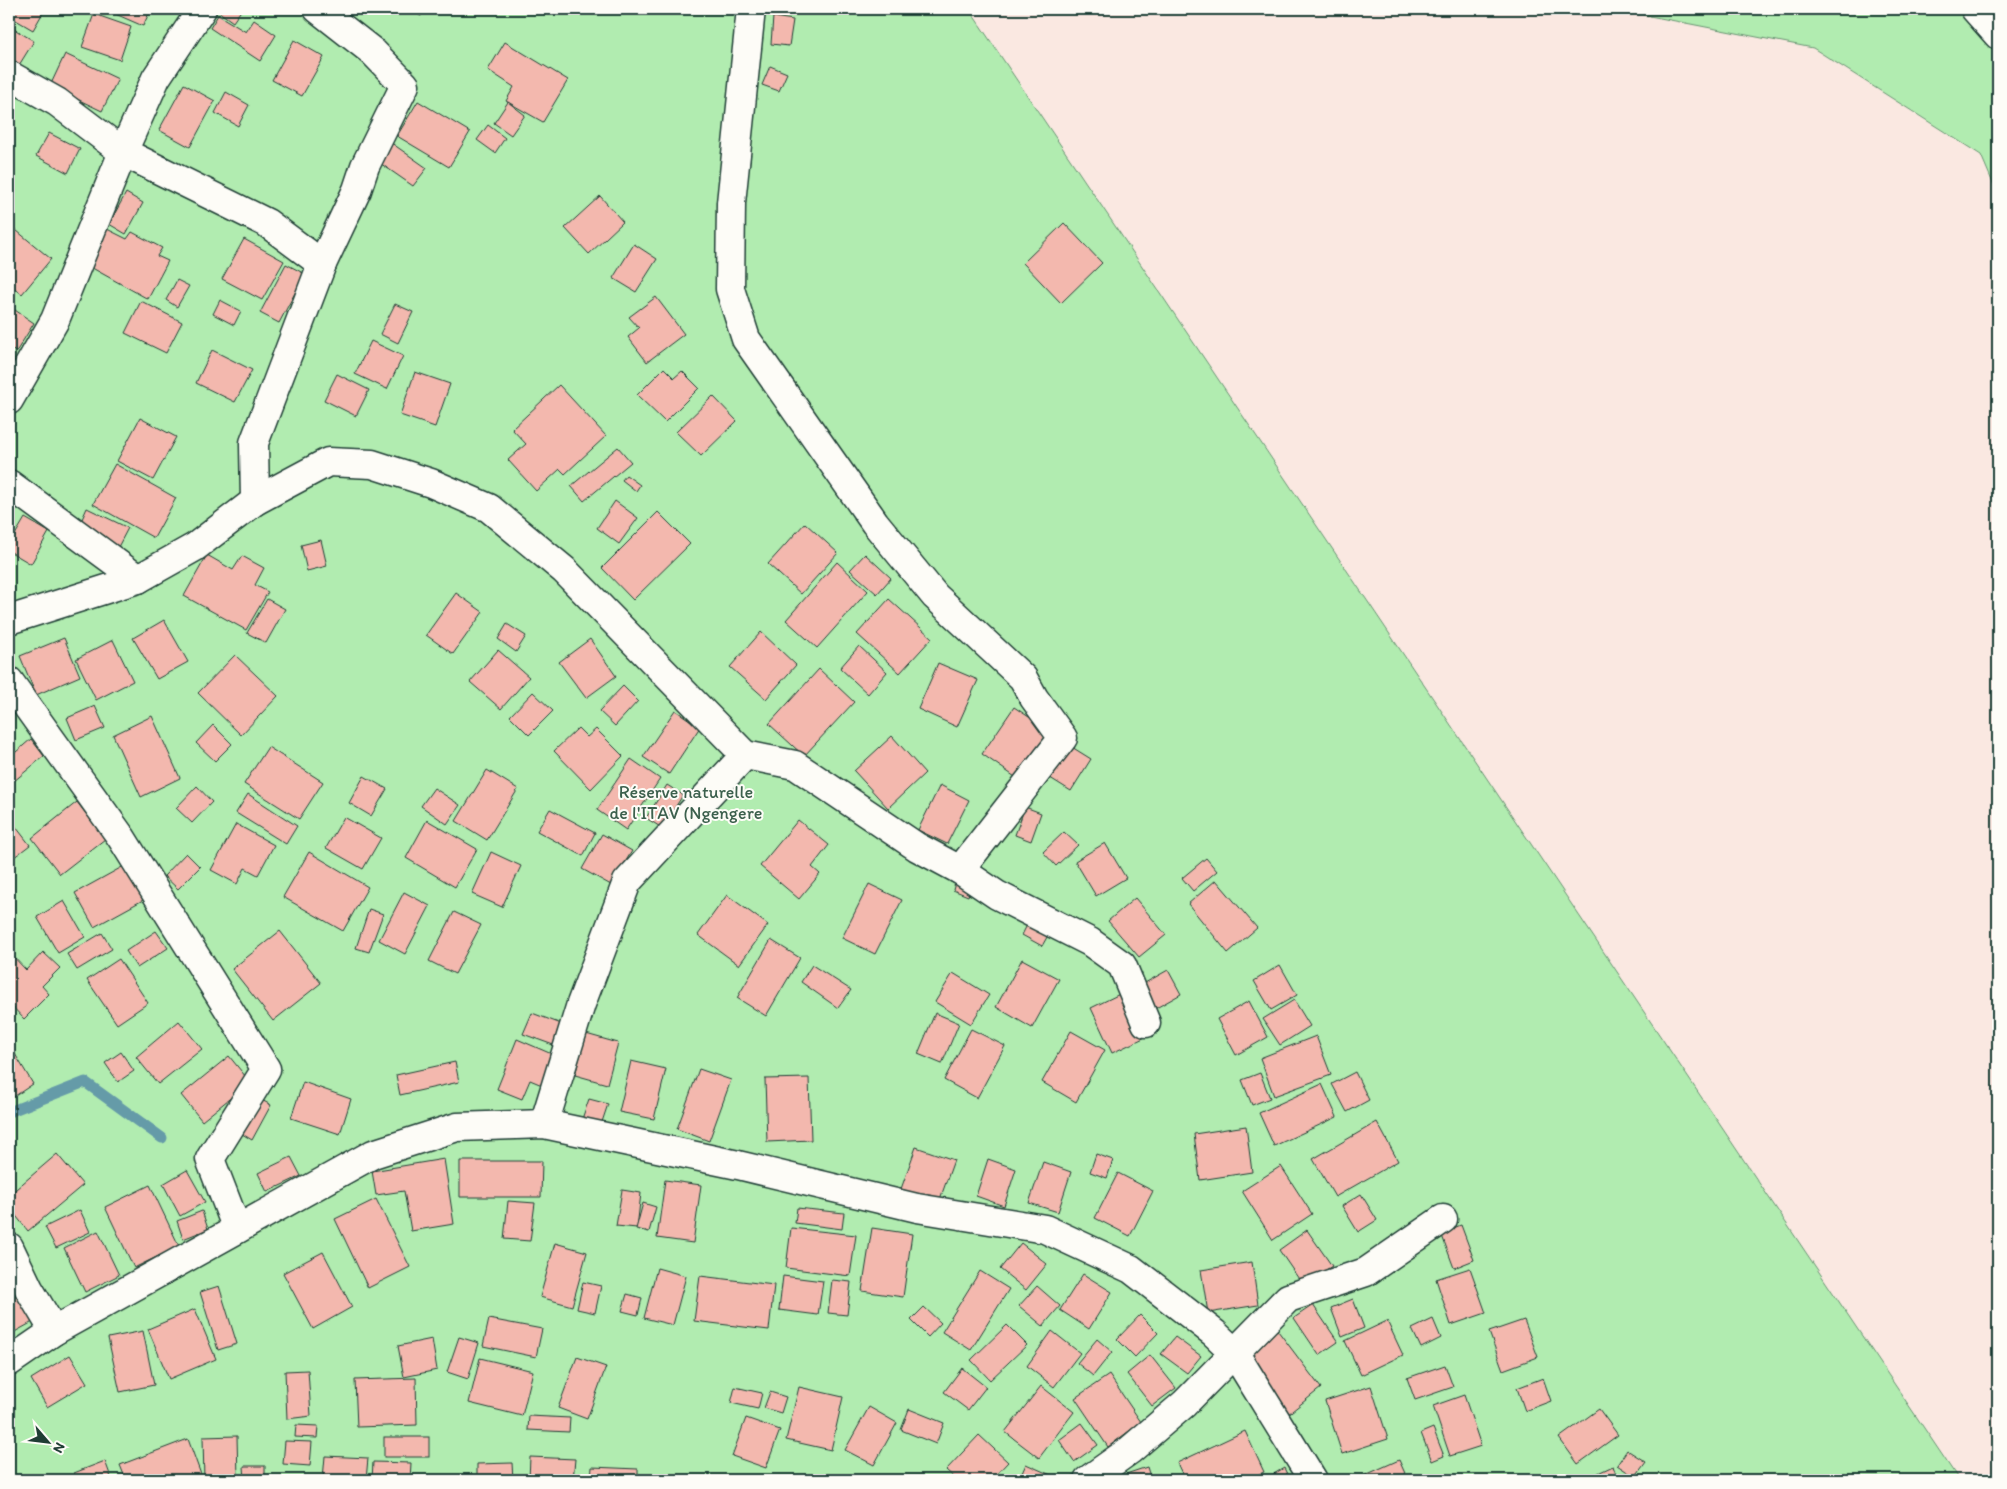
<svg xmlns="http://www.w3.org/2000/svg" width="2007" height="1489" font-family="Itim,sans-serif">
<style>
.green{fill:#b1ecb0;stroke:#689472}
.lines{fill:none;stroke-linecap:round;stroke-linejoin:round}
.stream{stroke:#659ba8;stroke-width:11}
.building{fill:#f3b8ae;stroke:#1f3d34}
.street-casing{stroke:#1f3d34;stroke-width:31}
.street{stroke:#fdfcf7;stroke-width:28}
.labels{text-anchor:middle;stroke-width:4;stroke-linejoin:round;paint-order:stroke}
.park-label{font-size:18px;fill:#3c604d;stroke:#fdfcf7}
</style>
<rect width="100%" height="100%" fill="#fae8e1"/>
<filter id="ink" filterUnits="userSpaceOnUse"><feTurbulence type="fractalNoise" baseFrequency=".02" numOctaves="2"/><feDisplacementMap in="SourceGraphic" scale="10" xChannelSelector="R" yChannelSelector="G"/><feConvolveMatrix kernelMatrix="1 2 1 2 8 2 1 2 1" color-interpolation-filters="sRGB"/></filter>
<g filter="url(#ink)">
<g class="green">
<path d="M9,9H969L1959,1480H9Z"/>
<path d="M1614,9H1998V195L1981,155L1813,48Z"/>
</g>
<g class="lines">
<path class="stream" d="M9,1112L85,1082L162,1138"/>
</g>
<g class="building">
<path d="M9,9H45L33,30L9,16Z"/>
<path d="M104,9H151L143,26Z"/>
<path d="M215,9H242L233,22Z"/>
<path d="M412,9H424L421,16L411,11Z"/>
<path d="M94,14L131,27L120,60L82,47Z"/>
<path d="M218,15L246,32L254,20L276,35L260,61L210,28Z"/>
<path d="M773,17L793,20L789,46L771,44Z"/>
<path d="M9,26L34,41L16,70L9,66Z"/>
<path d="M294,40L324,57L302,96L272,80Z"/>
<path d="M505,42L568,80L543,122L506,101L514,87L488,70Z"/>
<path d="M65,54L118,79L102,111L50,86Z"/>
<path d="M770,66L787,73L779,91L762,85Z"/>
<path d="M184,84L215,101L190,147L159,130Z"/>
<path d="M226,92L249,105L238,126L215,113Z"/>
<path d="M418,101L470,132L449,167L397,136Z"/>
<path d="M508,102L525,115L511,135L494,123Z"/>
<path d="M488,125L505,138L495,153L477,140Z"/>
<path d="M49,133L80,149L68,173L36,156Z"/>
<path d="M390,142L427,168L413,186L377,161Z"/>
<path d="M126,193L143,203L126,234L109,224Z"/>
<path d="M600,196L623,222L589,254L565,228Z"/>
<path d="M1064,223L1102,263L1061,303L1023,263Z"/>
<path d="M11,226L51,259L22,294L9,284V229Z"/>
<path d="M105,228L127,239L132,232L162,248L157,256L168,261L148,299L85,264Z"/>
<path d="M244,239L284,261L262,300L222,279Z"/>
<path d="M634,244L657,259L636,292L613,278Z"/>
<path d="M286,264L305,274L279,323L260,313Z"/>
<path d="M177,280L189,286L177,307L166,300Z"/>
<path d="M656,297L684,334L647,362L628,337L639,328L629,317Z"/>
<path d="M220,300L241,311L234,325L213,314Z"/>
<path d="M141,301L182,322L166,353L125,333Z"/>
<path d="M395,304L413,312L398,343L380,334Z"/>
<path d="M9,306L34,323L16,352L9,348Z"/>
<path d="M371,341L403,356L387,389L355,374Z"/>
<path d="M212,350L252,370L235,402L196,383Z"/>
<path d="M664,368L674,378L682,371L699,388L665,422L637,395Z"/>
<path d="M415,372L450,384L435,427L400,415Z"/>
<path d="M337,374L369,390L356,416L324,400Z"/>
<path d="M559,385L606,436L565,474L560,469L536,491L508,460L526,444L512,429Z"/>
<path d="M713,396L737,421L701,456L676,432Z"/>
<path d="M140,418L176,437L153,480L117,461Z"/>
<path d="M618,447L631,462L584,501L571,486Z"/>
<path d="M115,464L176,498L154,538L93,504Z"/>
<path d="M626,475L640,485L636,491L622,480Z"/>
<path d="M615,501L638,518L619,544L597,528Z"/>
<path d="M87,508L128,528L118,547L78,528Z"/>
<path d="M658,512L690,544L633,600L602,568Z"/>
<path d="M25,518L49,532L31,564L9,551V545Z"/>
<path d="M805,523L838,553L801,594L768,564Z"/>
<path d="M321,540L327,566L307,571L301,545Z"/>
<path d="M865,554L891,578L877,594L850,570Z"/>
<path d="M207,555L233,570L242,556L264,568L255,585L268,592L246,630L184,596Z"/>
<path d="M837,562L868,591L817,648L786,620Z"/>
<path d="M456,593L483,612L453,654L426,635Z"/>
<path d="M267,599L285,609L266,643L247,633Z"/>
<path d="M889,599L932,638L900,673L857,634Z"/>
<path d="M164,620L188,662L157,679L133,638Z"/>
<path d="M507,624L526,636L516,652L498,639Z"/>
<path d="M761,632L796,665L766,699L730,667Z"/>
<path d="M64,638L80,676L36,695L20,656Z"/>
<path d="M590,639L616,676L586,698L559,662Z"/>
<path d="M113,640L133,681L96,700L76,659Z"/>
<path d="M859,646L887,672L868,694L840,668Z"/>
<path d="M498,650L529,677L501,709L470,682Z"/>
<path d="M235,655L278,696L241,735L198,693Z"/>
<path d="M938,663L978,680L957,727L918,709Z"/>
<path d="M819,669L854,702L804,756L769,724Z"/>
<path d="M623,686L638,701L615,726L599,711Z"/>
<path d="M533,692L553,711L529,735L510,716Z"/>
<path d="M95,706L105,728L76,740L67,718Z"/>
<path d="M1014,707L1050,731L1018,779L982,754Z"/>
<path d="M675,710L700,727L669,774L643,757Z"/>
<path d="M152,716L180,778L141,797L113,735Z"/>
<path d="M213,725L232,744L215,761L196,743Z"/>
<path d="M578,728L587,737L596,729L623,756L591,789L554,751Z"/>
<path d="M892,736L925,773L888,808L854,771Z"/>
<path d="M31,739L44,756L13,782L9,776V758Z"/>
<path d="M1067,744L1091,759L1071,791L1047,776Z"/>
<path d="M268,747L323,782L299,819L244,784Z"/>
<path d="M631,759L660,779L626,830L597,810Z"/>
<path d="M487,770L518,789L487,840L456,821Z"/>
<path d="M364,776L387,789L371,816L349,803Z"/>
<path d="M667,785L683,795L662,828L646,818Z"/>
<path d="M940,785L969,800L947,844L918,830Z"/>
<path d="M197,786L212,802L192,823L176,808Z"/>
<path d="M434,788L460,805L447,824L421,806Z"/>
<path d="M248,794L297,826L286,844L236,813Z"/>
<path d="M77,802L105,839L60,874L32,838Z"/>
<path d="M1025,807L1041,813L1031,841L1015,835Z"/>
<path d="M550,809L595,833L583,856L537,831Z"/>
<path d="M344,817L381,838L363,869L326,848Z"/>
<path d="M9,818L30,845L9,861Z"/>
<path d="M427,820L477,849L455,887L406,858Z"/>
<path d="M798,820L829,845L812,867L820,874L799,899L760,866Z"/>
<path d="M236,824L274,845L258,875L245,868L237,884L211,870Z"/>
<path d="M1064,832L1078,845L1056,866L1043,852Z"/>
<path d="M602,834L632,851L611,885L582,869Z"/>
<path d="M1105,843L1126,878L1096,896L1075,861Z"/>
<path d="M309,852L368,887L343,931L283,897Z"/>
<path d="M491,852L521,866L502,907L472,894Z"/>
<path d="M186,853L200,867L178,889L164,876Z"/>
<path d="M1206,858L1217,871L1193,891L1182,878Z"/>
<path d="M124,866L143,900L94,927L75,893Z"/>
<path d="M957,876L973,882L968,896L953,890Z"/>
<path d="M1216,880L1257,928L1228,953L1188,904Z"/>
<path d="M869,884L902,900L875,954L842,938Z"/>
<path d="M404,892L430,906L405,954L379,940Z"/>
<path d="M727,895L768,925L739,965L698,935Z"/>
<path d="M1135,898L1166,935L1139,957L1108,921Z"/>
<path d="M64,901L85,937L58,953L37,917Z"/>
<path d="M369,909L383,914L369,952L356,948Z"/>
<path d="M454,912L481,925L455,974L429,961Z"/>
<path d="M1030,919L1051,930L1042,946L1022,935Z"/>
<path d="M156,931L168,948L137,968L126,951Z"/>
<path d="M280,931L321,983L273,1021L232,969Z"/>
<path d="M102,933L112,949L77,970L67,954Z"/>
<path d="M771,940L800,958L766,1016L737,998Z"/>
<path d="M9,952L26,970L43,952L60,968L42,986L49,994L24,1019L9,1003Z"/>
<path d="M119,959L148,1003L117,1024L87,980Z"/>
<path d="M1022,959L1059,979L1032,1028L996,1007Z"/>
<path d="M812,965L851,990L838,1008L801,982Z"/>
<path d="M1280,965L1297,995L1271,1010L1254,981Z"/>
<path d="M1168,970L1181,994L1149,1012L1136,988Z"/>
<path d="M953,973L989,995L971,1024L935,1002Z"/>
<path d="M1128,990L1150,1035L1112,1053L1091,1008Z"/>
<path d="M1294,1000L1310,1026L1280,1045L1263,1019Z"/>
<path d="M1249,1001L1268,1037L1236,1055L1217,1019Z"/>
<path d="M532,1013L564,1025L556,1046L523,1034Z"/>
<path d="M935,1013L959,1023L942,1064L918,1054Z"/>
<path d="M179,1021L202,1049L158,1084L136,1057Z"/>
<path d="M971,1029L1005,1046L977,1098L944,1080Z"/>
<path d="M1071,1031L1105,1050L1076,1102L1042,1082Z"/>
<path d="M586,1034L618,1043L607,1084L575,1075Z"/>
<path d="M1316,1036L1331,1075L1274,1096L1260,1058Z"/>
<path d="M517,1039L554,1055L542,1085L530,1080L522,1099L497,1089Z"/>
<path d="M9,1044L33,1084L9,1100Z"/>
<path d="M121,1052L134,1071L118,1082L105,1063Z"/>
<path d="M229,1056L250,1082L202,1121L181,1095Z"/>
<path d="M631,1061L666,1069L654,1119L619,1112Z"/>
<path d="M455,1062L459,1082L400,1095L396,1075Z"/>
<path d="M699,1069L731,1080L709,1141L677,1129Z"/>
<path d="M1355,1072L1369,1100L1347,1112L1332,1084Z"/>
<path d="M1260,1073L1270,1098L1252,1105L1242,1080Z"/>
<path d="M809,1078L811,1140L767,1142L765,1079Z"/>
<path d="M303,1082L351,1099L340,1134L291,1118Z"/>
<path d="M1322,1084L1337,1117L1274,1146L1259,1113Z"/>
<path d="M252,1095L271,1105L252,1140L234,1129Z"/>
<path d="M589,1099L608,1104L601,1125L582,1119Z"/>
<path d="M1377,1122L1398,1161L1335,1197L1313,1159Z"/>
<path d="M1246,1126L1252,1172L1200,1180L1194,1134Z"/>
<path d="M916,1147L954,1160L939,1202L901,1189Z"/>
<path d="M57,1154L83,1185L28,1231L9,1207V1195Z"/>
<path d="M1096,1154L1113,1160L1107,1178L1090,1172Z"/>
<path d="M291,1157L301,1176L267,1192L258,1173Z"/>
<path d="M444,1159L454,1224L411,1231L404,1191L376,1195L372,1171Z"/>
<path d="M988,1159L1016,1169L1004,1206L976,1196Z"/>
<path d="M460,1161H542L541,1197H460Z"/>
<path d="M1043,1162L1071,1172L1058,1212L1029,1203Z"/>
<path d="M1281,1166L1312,1214L1273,1240L1242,1191Z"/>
<path d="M187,1170L205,1202L180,1216L163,1184Z"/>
<path d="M1118,1173L1153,1191L1130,1236L1095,1218Z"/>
<path d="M665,1180L701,1185L693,1243L657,1238Z"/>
<path d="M150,1185L179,1246L134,1268L105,1207Z"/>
<path d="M622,1190L641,1193L637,1228L616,1226Z"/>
<path d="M1361,1194L1377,1220L1358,1232L1342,1206Z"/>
<path d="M376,1199L410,1267L368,1288L335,1219Z"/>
<path d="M508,1201L535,1203L530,1241L504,1239Z"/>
<path d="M643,1203L656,1207L649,1232L636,1229Z"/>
<path d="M797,1208L844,1213L842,1229L795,1223Z"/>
<path d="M80,1210L90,1232L56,1248L45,1227Z"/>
<path d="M202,1211L208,1229L183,1239L177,1221Z"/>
<path d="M1461,1225L1474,1260L1454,1268L1441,1233Z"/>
<path d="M791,1228L856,1235L850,1276L786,1268Z"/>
<path d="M872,1228L912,1234L903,1297L862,1291Z"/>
<path d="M1307,1230L1332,1266L1303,1285L1279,1250Z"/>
<path d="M98,1231L119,1275L85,1292L64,1248Z"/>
<path d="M555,1243L587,1252L572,1306L540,1297Z"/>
<path d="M1021,1243L1047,1264L1026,1290L1000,1269Z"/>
<path d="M323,1252L352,1307L313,1329L283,1273Z"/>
<path d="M1252,1262L1258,1305L1208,1313L1201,1270Z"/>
<path d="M657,1268L686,1276L673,1325L644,1318Z"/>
<path d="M1470,1268L1486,1313L1451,1325L1436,1279Z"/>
<path d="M9,1271L40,1318L9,1335Z"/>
<path d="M980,1271L1009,1289L971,1350L942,1332Z"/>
<path d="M1083,1274L1112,1292L1089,1329L1060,1310Z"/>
<path d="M700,1276L774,1285L769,1330L694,1321Z"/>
<path d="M783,1276L823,1281L818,1315L779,1310Z"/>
<path d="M832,1280L851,1282L847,1315L828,1313Z"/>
<path d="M583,1282L601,1286L595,1313L577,1309Z"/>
<path d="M219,1286L237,1344L218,1350L200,1292Z"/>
<path d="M1037,1286L1060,1306L1043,1326L1019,1306Z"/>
<path d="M627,1294L642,1298L638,1315L622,1311Z"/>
<path d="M1353,1299L1364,1328L1342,1337L1331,1308Z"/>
<path d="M1313,1305L1338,1342L1319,1355L1294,1318Z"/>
<path d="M924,1307L941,1323L928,1337L911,1320Z"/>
<path d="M195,1309L216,1359L169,1379L148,1329Z"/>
<path d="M1140,1315L1158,1333L1135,1357L1117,1339Z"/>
<path d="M489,1319L542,1329L536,1357L483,1346Z"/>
<path d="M1433,1319L1441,1338L1421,1348L1412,1329Z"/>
<path d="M1524,1320L1538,1357L1503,1370L1489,1332Z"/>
<path d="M1387,1321L1403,1355L1361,1375L1345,1341Z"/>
<path d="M1007,1325L1027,1345L990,1380L971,1360Z"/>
<path d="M1275,1327L1321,1388L1287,1415L1241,1354Z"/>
<path d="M143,1331L154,1385L120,1392L108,1338Z"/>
<path d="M1052,1331L1080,1353L1054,1387L1027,1366Z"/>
<path d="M459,1337L479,1343L468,1379L447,1372Z"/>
<path d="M1175,1337L1201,1356L1187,1373L1161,1354Z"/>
<path d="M432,1339L437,1370L404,1377L398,1346Z"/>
<path d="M1097,1339L1112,1352L1093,1376L1077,1363Z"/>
<path d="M70,1355L87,1383L47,1407L31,1379Z"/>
<path d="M1150,1355L1176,1388L1152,1406L1127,1374Z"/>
<path d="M577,1357L606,1367L587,1419L558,1408Z"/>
<path d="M480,1358L533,1371L522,1416L469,1403Z"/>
<path d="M1445,1365L1453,1387L1415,1400L1407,1378Z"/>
<path d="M962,1368L986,1387L968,1410L944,1392Z"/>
<path d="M308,1370L311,1416L287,1419L285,1371Z"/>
<path d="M1109,1375L1141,1422L1108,1447L1075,1398Z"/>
<path d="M416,1378L417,1425L357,1427L355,1380Z"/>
<path d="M1543,1378L1551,1401L1525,1411L1517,1388Z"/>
<path d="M1041,1386L1074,1412L1039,1458L1005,1432Z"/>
<path d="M1371,1386L1388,1439L1342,1454L1325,1401Z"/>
<path d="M735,1387L762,1393L758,1409L731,1403Z"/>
<path d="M799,1387L843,1397L831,1450L786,1440Z"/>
<path d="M770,1392L786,1397L781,1413L764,1408Z"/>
<path d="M1464,1395L1481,1446L1450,1456L1433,1406Z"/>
<path d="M869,1407L897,1423L874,1465L845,1450Z"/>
<path d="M909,1409L944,1423L936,1444L901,1430Z"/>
<path d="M1599,1409L1618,1435L1578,1464L1559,1438Z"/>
<path d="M529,1416L570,1418L569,1432L528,1430Z"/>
<path d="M746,1418L780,1430L766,1468L732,1456Z"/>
<path d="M1082,1423L1098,1445L1074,1462L1059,1440Z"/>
<path d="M296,1425L318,1426L317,1438L295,1437Z"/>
<path d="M1433,1428L1444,1456L1432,1461L1421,1433Z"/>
<path d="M1245,1431L1264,1472L1246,1480H1185L1177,1463Z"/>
<path d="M979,1435L1008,1462L991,1480H957L946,1470Z"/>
<path d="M237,1436L238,1480H204L203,1437Z"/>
<rect x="384" y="1437" width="45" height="20"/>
<path d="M188,1439L203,1480H126L120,1465Z"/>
<path d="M285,1441L312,1442L310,1466L283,1464Z"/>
<path d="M1627,1450L1646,1462L1635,1477L1617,1465Z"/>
<path d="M325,1456L368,1458L366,1480L323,1479Z"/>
<path d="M530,1457L575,1459L573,1480H529Z"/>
<path d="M1399,1460L1408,1480H1365L1363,1476Z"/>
<path d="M105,1461L112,1480H77L74,1473Z"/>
<path d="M373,1462L411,1463L410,1480H372Z"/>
<path d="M512,1463L513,1480H477V1464Z"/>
<path d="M1026,1464L1053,1476L1051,1480H1019Z"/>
<path d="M244,1466H265V1480H245Z"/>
<path d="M1613,1466L1618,1480H1601L1598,1473Z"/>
<path d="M592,1467L638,1469V1480H591Z"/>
<path d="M1147,1467L1151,1480H1121L1120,1476Z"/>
<path d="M1284,1468L1290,1480H1266L1265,1479Z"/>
</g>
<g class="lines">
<g class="street-casing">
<g id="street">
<path d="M751,9L731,203L730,289L746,339L875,523L935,596L1023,678L1034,698L1063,738L960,870"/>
<path d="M1975,9L1998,35"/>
<path d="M9,75L57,102L123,152L267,223L322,264"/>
<path d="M9,400L55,320L123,152L156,78L202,9"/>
<path d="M9,484L138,579"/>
<path d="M255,501L254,443L322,264L357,190L365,166L405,85L373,52L318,9"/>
<path d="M9,620L138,579L195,547L255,501L328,462L372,464L431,483L489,508L564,570L745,755L795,765L917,847L960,870L997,895L1090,942L1122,965L1146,1023"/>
<path d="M9,681L121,837L266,1069L210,1159L237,1229"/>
<path d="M544,1124L581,1004L627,882L745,755"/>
<path d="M9,1247L29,1289L54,1331"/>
<path d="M9,1362L54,1331L373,1154L457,1127L544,1124L738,1165L917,1208L1045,1229L1131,1269L1214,1333L1234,1352L1313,1480"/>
<path d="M1088,1480L1130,1450L1184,1404L1288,1298L1366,1272L1443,1219"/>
</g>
</g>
<use href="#street" class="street"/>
</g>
</g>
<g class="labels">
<g class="park-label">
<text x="686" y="798">Réserve naturelle<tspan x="686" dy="21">de l'ITAV (Ngengere</tspan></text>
</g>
</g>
<rect width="2007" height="1489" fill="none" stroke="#fdfcf7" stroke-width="30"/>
<rect x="15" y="15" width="1977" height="1459" fill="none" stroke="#1f3d34" stroke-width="2" filter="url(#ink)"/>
<g transform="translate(48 1442) rotate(118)" stroke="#fdfcf7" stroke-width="4" paint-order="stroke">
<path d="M0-4L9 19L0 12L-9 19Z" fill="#1f3d34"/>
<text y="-8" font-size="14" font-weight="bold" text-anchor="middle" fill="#1f3d34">N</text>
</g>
</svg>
